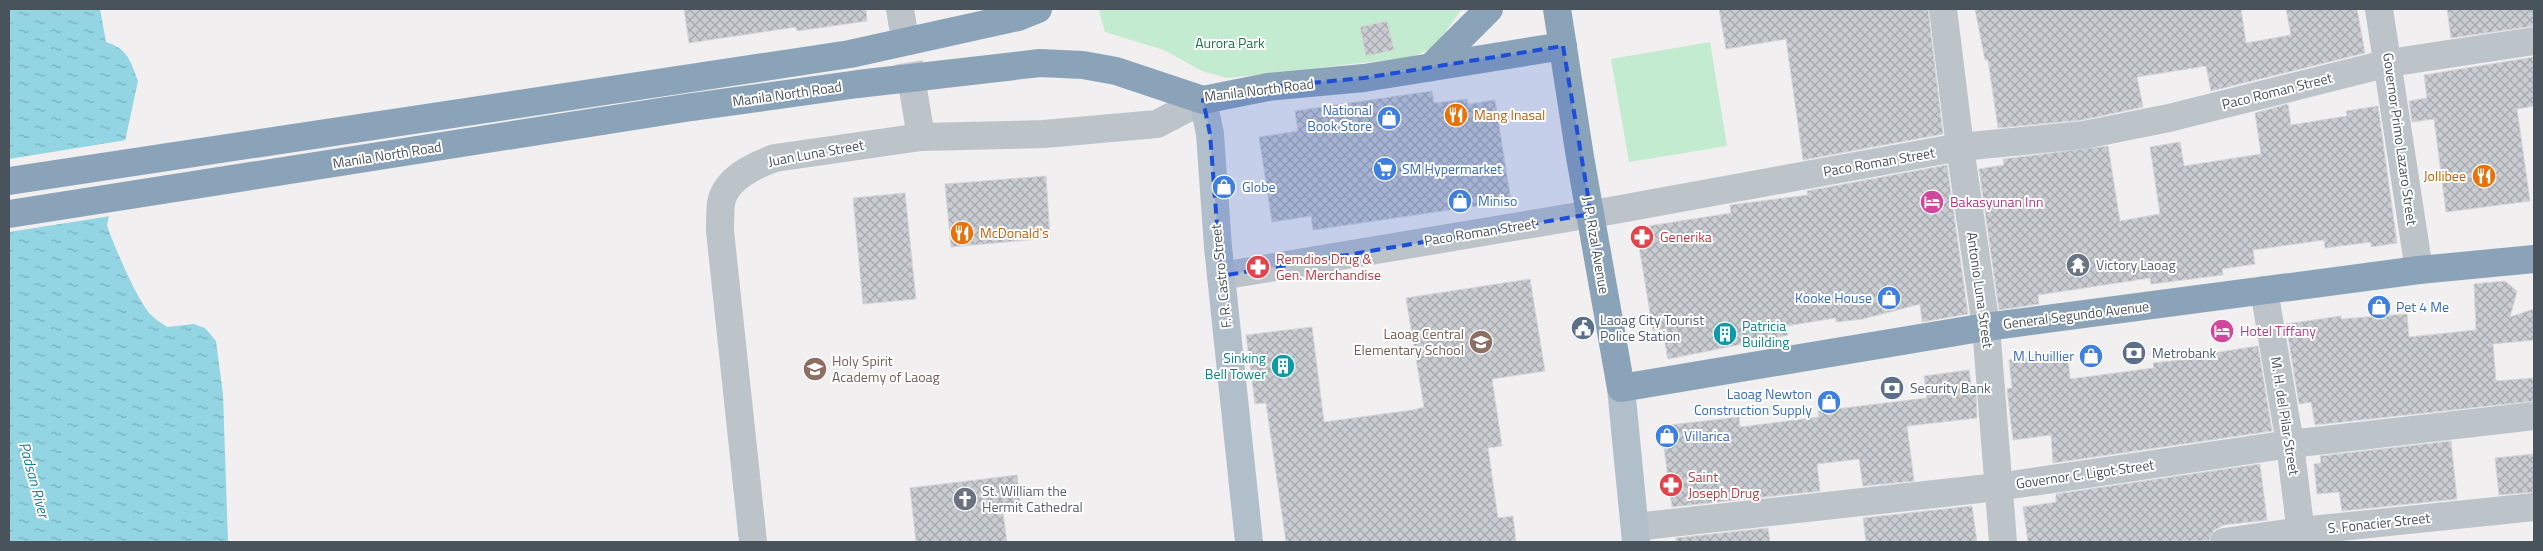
<svg xmlns="http://www.w3.org/2000/svg" width="2543" height="551" font-family="'Titillium Web',sans-serif">
<style>
.green{fill:#c2ebd0}
.water{fill:url(#water-ripples)}
.pier{fill:#f1efef}
.building{fill:url(#building-cross-hatch);stroke:#d4d6da}
.lines{fill:none;stroke-linecap:round;stroke-linejoin:round}
.minor-tunnel{stroke:#c7c8ca;stroke-width:28;stroke-dasharray:28 14;stroke-linecap:butt}
.minor{stroke:#bcc4ca;stroke-width:28}
.major{stroke:#b1bfcb;stroke-width:28}
.highway{stroke:#8ba3b9;stroke-width:28}
.marked{fill:#1d4ed8;fill-opacity:0.2;stroke:#1d4ed8;stroke-width:4;stroke-dasharray:10 6;stroke-linejoin:round}
.labels{text-anchor:middle;stroke-width:4;stroke-linejoin:round;paint-order:stroke}
.park-label{font-size:14px;fill:#207548;stroke:#fff}
.street-label{font-size:14px;fill:#49535b;stroke:#fff}
.shop-label{font-size:14px;fill:#366cbe;stroke:#fff;text-anchor:start}
.food-label{font-size:14px;fill:#c56008;stroke:#fff;text-anchor:start}
.hotel-label{font-size:14px;fill:#b23c85;stroke:#fff;text-anchor:start}
.health-label{font-size:14px;fill:#be3a42;stroke:#fff;text-anchor:start}
.worship-label{font-size:14px;fill:#5b616d;stroke:#fff;text-anchor:start}
.service-label{font-size:14px;fill:#4e5e75;stroke:#fff;text-anchor:start}
.culture-label{font-size:14px;fill:#0d838f;stroke:#fff;text-anchor:start}
.education-label{font-size:14px;fill:#785e54;stroke:#fff;text-anchor:end}
.water-label{font-size:15px;font-style:italic;fill:#1a7f95;stroke:#fff}
</style>
<defs>
<pattern id="water-ripples" width="26" height="14" patternUnits="userSpaceOnUse" patternTransform="scale(1.25)"><rect width="26" height="14" fill="#93d5e3"/><path d="M2 4q2-2 4 0t4 0M15 11q2-2 4 0t4 0" fill="none" stroke="#7aafbb"/></pattern>
<pattern id="building-cross-hatch" width="8" height="8" patternUnits="userSpaceOnUse" patternTransform="scale(1.25)"><rect width="8" height="8" fill="#c9ccd1"/><path d="M0 0l8 8M0 8l8-8" fill="none" stroke="#a5a8ad"/></pattern>
</defs>
<rect width="100%" height="100%" fill="#f1efef"/>
<g class="green">
<path d="M1102,9H1462L1435,46L1413,57L1227,78L1202,71L1164,50L1105,32L1099,11Z"/>
<path d="M1710,42L1727,146L1629,162L1611,59Z"/>
</g>
<path class="water" d="M9,9H100L106,42C128,49 130,60 138,81L107,225C113,244 138,302 151,315C156,320 162,323 167,327L194,324L205,328L216,341L223,394L228,542H9Z"/>
<path class="pier" d="M126,140L111,216L9,232V159Z"/>
<g class="building">
<path d="M684,9H866L867,21L797,31L796,27L689,43Z"/>
<path d="M1719,9H1928L1943,134L1803,160L1786,39L1726,49Z"/>
<path d="M1975,9H2241L2246,43L2291,35L2286,9H2357L2365,53L2211,91L2206,66L2137,77L2143,107L2082,120L1998,128L1988,60H1985Z"/>
<path d="M2447,9H2534V26L2451,38Z"/>
<path d="M1387,21L1394,50L1366,56L1360,27Z"/>
<path d="M2534,57V106L2517,109L2530,201L2446,212L2434,119L2412,122L2409,101L2427,98L2424,75Z"/>
<path d="M1432,91L1434,103L1467,99L1468,104L1495,100L1511,201L1313,230L1311,216L1272,222L1259,137L1298,131L1295,111Z"/>
<path d="M2288,104L2291,125L2347,116L2346,111L2378,106L2397,243L2371,247V242L2325,248L2324,240L2253,250L2255,264L2222,269L2223,275L2151,284L2150,278L2038,295L2039,304L1999,310L1979,169L2004,165L2003,159L2108,146L2120,221L2160,214L2150,147L2180,142L2184,166L2261,154L2255,113Z"/>
<path d="M1947,165L1968,314L1922,322L1920,304L1863,319L1836,322L1835,318L1786,326L1788,335L1668,359L1662,329L1653,331L1636,228L1731,213L1730,205L1808,195L1807,191Z"/>
<path d="M1046,176L1050,238L951,247L945,184Z"/>
<path d="M905,193L916,299L863,304L853,198Z"/>
<path d="M1530,279L1545,371L1492,379L1502,446L1488,448L1498,518L1513,516L1516,542H1286L1266,403L1255,404L1246,335L1312,327L1324,422L1413,410L1424,407L1406,298Z"/>
<path d="M2505,281L2517,291L2510,317L2534,309V340L2493,344L2496,381L2534,378V401L2315,425L2311,402L2299,404L2286,324L2341,316V319L2407,314L2409,337L2476,330L2474,284Z"/>
<path d="M2258,346L2272,431L2053,463L2051,435L2013,440L2007,389L2012,388L2009,360L2034,357L2035,361L2068,358L2070,379L2154,368L2153,363L2208,357L2207,354Z"/>
<path d="M1969,370L1972,393H1976L1977,418L1907,426L1914,481L1863,486L1859,459L1817,464L1820,491L1672,507L1661,426L1739,417L1740,427L1819,417L1818,411L1927,398L1924,376Z"/>
<path d="M2451,441L2457,499L2342,511L2339,492L2317,494L2314,464L2321,463L2320,456Z"/>
<path d="M2534,454V492L2499,495L2495,458Z"/>
<path d="M2260,464L2267,520L2224,525L2214,530L2209,541L2028,542L2023,507L2056,502V494Z"/>
<path d="M1017,475L1021,509L1003,512L1007,542H916L910,488Z"/>
<path d="M1972,506L1977,542H1866L1863,518Z"/>
<path d="M1768,528L1770,542H1676V538Z"/>
</g>
<g class="lines">
<path class="minor-tunnel" d="M902,21L912,83"/>
<g class="minor">
<path d="M900,9L902,21"/>
<path d="M1943,9L1960,147L1986,327L2003,542"/>
<path d="M2379,9L2419,270"/>
<path d="M912,83L921,137"/>
<path d="M1221,276L1615,210L1960,147L2084,135L2169,118L2389,63L2534,41"/>
<path d="M2264,290L2290,444L2302,542"/>
<path d="M1635,527L1998,487L2290,444L2534,416"/>
<path d="M753,542L720,231C720,222 720,212 721,203C725,179 755,165 775,158L921,137L1044,134L1157,124L1203,100"/>
<path d="M2224,542L2301,531L2534,507"/>
</g>
<g class="major">
<path d="M1203,100L1210,134L1218,247L1249,542"/>
<path d="M1621,388L1636,542"/>
</g>
<g class="highway">
<path d="M1557,9L1580,157L1621,388L1986,327L2419,270L2534,259"/>
<path d="M1431,67L1489,9"/>
<path d="M9,181L850,54L1018,17L1038,9"/>
<path d="M9,214L685,108L858,84L1040,63L1083,65L1116,71L1203,100L1268,87L1364,78L1563,46"/>
</g>
</g>
<path class="marked" d="M1563,46L1591,214L1221,276L1210,134L1203,100L1268,87L1364,78Z"/>
<defs>
<g id="restaurant-disc" transform="scale(1.25)"><circle r="9.5" fill="#e8710a" stroke="#fff"/><path d="M-5-6h1v4h1v-4h1v4h1v-4h1v5L-1.5 .5V6h-2V.5L-5-1ZM5-6V6H3V1.5H1.5Q1.5-4 5-6Z" fill="#fff"/></g>
<g id="shop-disc" transform="scale(1.25)"><circle r="9.5" fill="#3f7fe0" stroke="#fff"/><path d="M-5-2.5h2.3a2.7 3.5 0 0 1 5.4 0H5L5.5 6h-11ZM-1.5-2.5h3a1.5 2.3 0 0 0-3 0Z" fill="#fff"/></g>
<g id="supermarket-disc" transform="scale(1.25)"><circle r="9.5" fill="#3f7fe0" stroke="#fff"/><path d="M-6-5.5h2.5l.6 2H6L4.5 2H-2.5L-4.4-4H-6ZM-1.5 3.2a1.3 1.3 0 1 0 .1 0ZM3 3.2a1.3 1.3 0 1 0 .1 0Z" fill="#fff"/></g>
<g id="hotel-disc" transform="scale(1.25)"><circle r="9.5" fill="#d1479c" stroke="#fff"/><path d="M-6-4.5h1.5V1H6V5H4.5V3h-9V5H-6ZM-4 0a1.8 1.8 0 1 1 3.6 0ZM.5 0V-2.5h3Q6-2.5 6 0Z" fill="#fff"/></g>
<g id="pharmacy-disc" transform="scale(1.25)"><circle r="9.5" fill="#e0444e" stroke="#fff"/><path d="M-2-6h4v4h4v4h-4v4h-4v-4h-4v-4h4Z" fill="#fff"/></g>
<g id="temple-disc" transform="scale(1.25)"><circle r="9.5" fill="#6b7280" stroke="#fff"/><path d="M0-6L5-2H3V0L6.5 2.5H4V6H1.5V3h-3V6H-4V2.5H-6.5L-3 0V-2H-5Z" fill="#fff"/></g>
<g id="civic-disc" transform="scale(1.25)"><circle r="9.5" fill="#5c6f8a" stroke="#fff"/><path d="M-.6-6.5H3V-4.5H.6V-3L4-1V1h2V6H-6V1h2V-1L-.6-3ZM-1.2 2.5V6h2.4V2.5Z" fill="#fff"/></g>
<g id="building-disc" transform="scale(1.25)"><circle r="9.5" fill="#0f9aa8" stroke="#fff"/><path d="M-4-6H4V6H1V3H-1V6H-4ZM-2.5-4.3h1.7v1.8h-1.7ZM.8-4.3h1.7v1.8H.8ZM-2.5-1h1.7V.8h-1.7ZM.8-1h1.7V.8H.8Z" fill="#fff"/></g>
<g id="school-disc" transform="scale(1.25)"><circle r="9.5" fill="#8d6e63" stroke="#fff"/><path d="M0-5L7-2L0 1L-7-2ZM-4 1L0 2.5L4 1V4Q0 6-4 4Z" fill="#fff"/></g>
<g id="bank-disc" transform="scale(1.25)"><circle r="9.5" fill="#5c6f8a" stroke="#fff"/><path d="M-6-4H6V4H-6ZM0-2.3a2.3 2.3 0 1 0 0 4.6a2.3 2.3 0 1 0 0-4.6Z" fill="#fff"/></g>
<g id="church-disc" transform="scale(1.25)"><circle r="9.5" fill="#6b7280" stroke="#fff"/><path d="M-1.2-6h2.4v3.5h3.3v2.4h-3.3V6h-2.4V-.1h-3.3v-2.4h3.3Z" fill="#fff"/></g>
</defs>
<g fill-rule="evenodd">
<use href="#restaurant-disc" x="1456" y="115"/>
<use href="#shop-disc" x="1389" y="118"/>
<use href="#supermarket-disc" x="1385" y="169"/>
<use href="#restaurant-disc" x="2484" y="176"/>
<use href="#shop-disc" x="1224" y="187"/>
<use href="#shop-disc" x="1460" y="201"/>
<use href="#hotel-disc" x="1932" y="202"/>
<use href="#restaurant-disc" x="962" y="233"/>
<use href="#pharmacy-disc" x="1642" y="237"/>
<use href="#temple-disc" x="2078" y="265"/>
<use href="#pharmacy-disc" x="1258" y="267"/>
<use href="#shop-disc" x="1889" y="298"/>
<use href="#shop-disc" x="2379" y="307"/>
<use href="#civic-disc" x="1583" y="328"/>
<use href="#hotel-disc" x="2222" y="331"/>
<use href="#building-disc" x="1725" y="334"/>
<use href="#school-disc" x="1481" y="342"/>
<use href="#bank-disc" x="2134" y="353"/>
<use href="#shop-disc" x="2091" y="356"/>
<use href="#building-disc" x="1283" y="366"/>
<use href="#school-disc" x="815" y="369"/>
<use href="#bank-disc" x="1892" y="388"/>
<use href="#shop-disc" x="1829" y="402"/>
<use href="#shop-disc" x="1667" y="436"/>
<use href="#pharmacy-disc" x="1671" y="485"/>
<use href="#church-disc" x="965" y="499"/>
</g>
<g class="labels">
<g class="park-label">
<text x="1230" y="48">Aurora Park</text>
</g>
<g class="street-label">
<text transform="translate(1259 90) rotate(-7)" y="5">Manila North Road</text>
<text transform="translate(2277 91) rotate(-14)" y="5">Paco Roman Street</text>
<text transform="translate(787 94) rotate(-8)" y="5">Manila North Road</text>
<text transform="translate(2400 139) rotate(82)" y="5">Governor Primo Lazaro Street</text>
<text transform="translate(816 153) rotate(-10)" y="5">Juan Luna Street</text>
<text transform="translate(387 155) rotate(-9)" y="5">Manila North Road</text>
<text transform="translate(1879 162) rotate(-10)" y="5">Paco Roman Street</text>
<text transform="translate(1480 232) rotate(-9)" y="5">Paco Roman Street</text>
<text transform="translate(1596 245) rotate(80)" y="5">J. P. Rizal Avenue</text>
<text transform="translate(1221 276) rotate(-96)" y="5">F. R. Castro Street</text>
<text transform="translate(1980 290) rotate(82)" y="5">Antonio Luna Street</text>
<text transform="translate(2076 315) rotate(-7)" y="5">General Segundo Avenue</text>
<text transform="translate(2285 416) rotate(81)" y="5">M. H. del Pilar Street</text>
<text transform="translate(2085 474) rotate(-8)" y="5">Governor C. Ligot Street</text>
<text transform="translate(2379 523) rotate(-6)" y="5">S. Fonacier Street</text>
</g>
<g class="shop-label">
<text x="1372" y="115" text-anchor="end">National<tspan x="1372" dy="16">Book Store</tspan></text>
<text x="1402" y="174">SM Hypermarket</text>
<text x="1242" y="192">Globe</text>
<text x="1478" y="206">Miniso</text>
<text x="1872" y="303" text-anchor="end">Kooke House</text>
<text x="2396" y="312">Pet 4 Me</text>
<text x="2074" y="361" text-anchor="end">M Lhuillier</text>
<text x="1812" y="399" text-anchor="end">Laoag Newton<tspan x="1812" dy="16">Construction Supply</tspan></text>
<text x="1684" y="441">Villarica</text>
</g>
<g class="food-label">
<text x="1474" y="120">Mang Inasal</text>
<text x="2466" y="181" text-anchor="end">Jollibee</text>
<text x="980" y="238">McDonald's</text>
</g>
<g class="hotel-label">
<text x="1950" y="207">Bakasyunan Inn</text>
<text x="2240" y="336">Hotel Tiffany</text>
</g>
<g class="health-label">
<text x="1660" y="242">Generika</text>
<text x="1276" y="264">Remdios Drug &amp;<tspan x="1276" dy="16">Gen. Merchandise</tspan></text>
<text x="1688" y="482">Saint<tspan x="1688" dy="16">Joseph Drug</tspan></text>
</g>
<g class="worship-label">
<text x="2096" y="270">Victory Laoag</text>
<text x="982" y="496">St. William the<tspan x="982" dy="16">Hermit Cathedral</tspan></text>
</g>
<g class="service-label">
<text x="1600" y="325">Laoag City Tourist<tspan x="1600" dy="16">Police Station</tspan></text>
<text x="2152" y="358">Metrobank</text>
<text x="1910" y="393">Security Bank</text>
</g>
<g class="culture-label">
<text x="1742" y="331">Patricia<tspan x="1742" dy="16">Building</tspan></text>
<text x="1266" y="363" text-anchor="end">Sinking<tspan x="1266" dy="16">Bell Tower</tspan></text>
</g>
<g class="education-label">
<text x="1464" y="339">Laoag Central<tspan x="1464" dy="16">Elementary School</tspan></text>
<text x="832" y="366" text-anchor="start">Holy Spirit<tspan x="832" dy="16">Academy of Laoag</tspan></text>
</g>
<g class="water-label">
<text transform="translate(34 480) rotate(75)" y="5">Padsan River</text>
</g>
</g>
<rect width="2543" height="551" fill="none" stroke="#49535b" stroke-width="20"/>
</svg>
